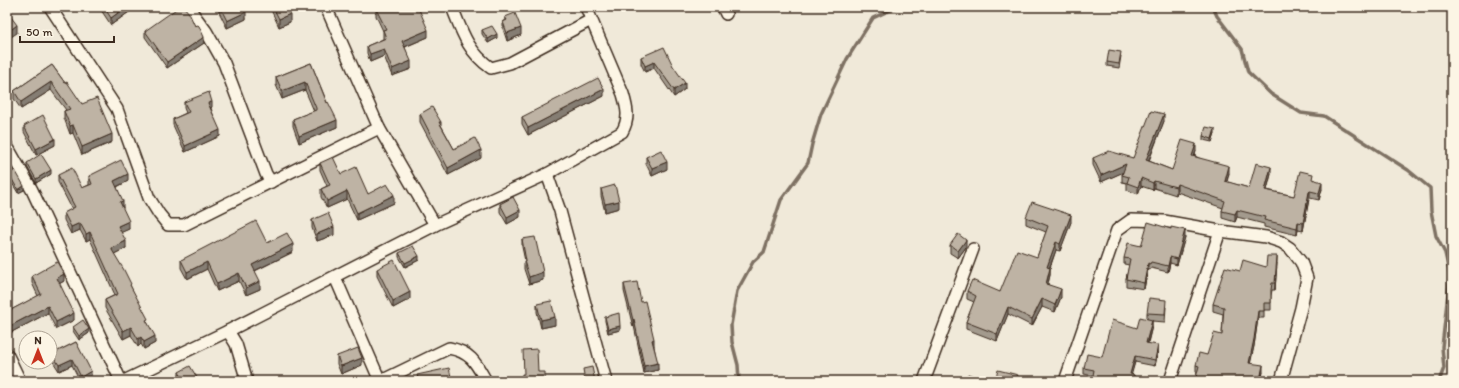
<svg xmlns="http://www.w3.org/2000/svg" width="1459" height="388" font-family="Itim,sans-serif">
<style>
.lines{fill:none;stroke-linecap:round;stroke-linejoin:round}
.stream{stroke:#7e7163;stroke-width:3.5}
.minor-casing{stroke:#3b2a1e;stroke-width:14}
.minor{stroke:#fcf5e5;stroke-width:11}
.wall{fill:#a39a8d;stroke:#3b2a1e}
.shaded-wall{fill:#857d73;stroke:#3b2a1e}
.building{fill:#beb3a4;stroke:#3b2a1e}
</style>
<rect width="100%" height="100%" fill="#f0e9d9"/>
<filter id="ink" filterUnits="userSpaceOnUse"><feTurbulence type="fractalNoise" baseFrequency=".025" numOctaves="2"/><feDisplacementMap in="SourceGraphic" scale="8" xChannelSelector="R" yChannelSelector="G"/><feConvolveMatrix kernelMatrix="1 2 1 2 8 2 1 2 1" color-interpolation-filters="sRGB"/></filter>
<g filter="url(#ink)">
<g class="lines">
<g class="stream">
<path d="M1213,7L1217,16L1242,49L1248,72L1271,94L1301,113L1324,116L1408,170L1430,188L1431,211L1436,236L1445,253L1450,275L1442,347L1444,368L1439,381"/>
<path d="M739,381L738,365L732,342L731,325L737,291L753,262L764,252L781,200L808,163L812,144L821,114L847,59L873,18L897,7"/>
</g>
<g class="minor-casing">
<g id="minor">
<path d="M50,7L117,109L149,198L159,214L168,225H184L379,128L435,225"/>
<path d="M188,7L206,31L224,63L266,174L271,182"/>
<path d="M326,7L379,128"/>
<path d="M452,7C462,32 468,52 491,68L510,63L591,20"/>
<path d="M723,7L726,14"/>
<path d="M7,146L32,190L121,381"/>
<path d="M547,174L560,211L606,381"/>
<path d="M335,277L380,381"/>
<path d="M228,331L236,344L247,381"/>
<path d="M7,354L20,381"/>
<path d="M124,381L228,331L435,225L547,174L622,132C630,118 627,108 623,94L586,7"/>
<path d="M381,381L449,348C471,352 476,363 486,381"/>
<path d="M924,381L973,249"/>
<path d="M1065,381L1117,230L1131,220L1164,221L1220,231L1266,237L1281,242L1290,248L1301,262L1307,278L1301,308L1281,381"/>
<path d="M1170,381L1220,231"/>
</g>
</g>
<use href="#minor" class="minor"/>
</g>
<g class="wall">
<path d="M99,7H136L111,25Z"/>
<path d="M219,7H244L246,19L227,28L219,12Z"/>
<path d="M272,7H287L290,22L279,27L272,12Z"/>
<path d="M376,9L428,37L405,47L411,69L392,76L384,56L370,62L367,53V46L383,39V31L376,16Z"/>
<path d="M505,17L521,35L507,41L503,29V22L505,21Z"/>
<path d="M482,30L497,38L488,43L482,34Z"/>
<path d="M145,31L204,43L167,68L145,37Z"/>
<path d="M1121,56L1119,68L1107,66V62Z"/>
<path d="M641,57L673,66L685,89L674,97L654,68L645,72L641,64Z"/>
<path d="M311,63L337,127L299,143L293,126V119L314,111L305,90L282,99L276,85V77Z"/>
<path d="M52,65L65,83L82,104L112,142L82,155L73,133L70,134L64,118V111L66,110L51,90L21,109L14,99V91Z"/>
<path d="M604,96L528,135L522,124V117Z"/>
<path d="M184,102L212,107L211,108L220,136L185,152L173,125V119L186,113L184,108Z"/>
<path d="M420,114L441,122V125L454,149L481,158L448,175L420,122Z"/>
<path d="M1164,121L1149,161L1172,170L1196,151L1195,156L1229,173L1227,182L1249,188L1271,174L1267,190L1294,196L1313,180L1322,189L1319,200L1310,198L1309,199L1303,231L1298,230L1297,235L1264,227V224L1237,217L1235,222L1222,218V211L1223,208L1177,192L1176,195L1154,188L1153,190L1141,186L1138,194L1127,190V183L1122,182V175L1123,172L1101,182L1093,165V158H1133Z"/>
<path d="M24,126L55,145L36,155L24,132Z"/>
<path d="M1215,133L1212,142L1203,140V136Z"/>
<path d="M646,157L667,169L652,176L646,164Z"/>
<path d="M27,163L51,174L36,183L27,167Z"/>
<path d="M320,163L341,174L368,194L394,203L357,220L347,199L327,208L321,197V189L327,186L320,170Z"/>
<path d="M9,174L24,190L18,193L9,178Z"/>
<path d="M58,175L82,188L89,185V176L128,181L117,187L123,208H122L129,229L121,232L126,248L114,254L131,287L148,324L155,343L144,349L141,344L138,347L131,335L123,339L105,308V300L115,295L90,239L86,241L80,230L71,234L64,220V213L72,209L58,182Z"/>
<path d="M601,189L619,208L605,212L601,196Z"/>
<path d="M500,204L520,217L507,224L500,212Z"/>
<path d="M1026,217L1071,222L1060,251L1056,250L1050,268V275L1048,284L1061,297L1055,312L1042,307L1032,326L1008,314L997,341L966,329V322L974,302L967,299V291L1000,292L1037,257L1046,232L1026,224Z"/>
<path d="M312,220L334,235L317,241L312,228Z"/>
<path d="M1185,237L1177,265L1170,263L1168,272L1151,268L1150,270L1148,269L1144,289L1126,286V279L1129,265L1124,264V258L1141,246Z"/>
<path d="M522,239L543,280L529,284L524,269V261H525L522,247Z"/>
<path d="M267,243L293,252L255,271L260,289L246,295L239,281L217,291L207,269L187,279L181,268V260Z"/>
<path d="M950,245L966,247L958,258L950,253Z"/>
<path d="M399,253L419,260L405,267L399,257Z"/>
<path d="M1277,263L1275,290H1272L1271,296V310H1264V318H1258L1254,346L1250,363L1263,372L1261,381H1195L1197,372H1196V365L1207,355L1222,335L1223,314L1213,311V304L1240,271L1266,267Z"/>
<path d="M377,269L410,299L393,308L377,276Z"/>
<path d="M32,276L64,281L59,284L74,320L56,329L48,313L8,334L7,333V312L38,296L32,283Z"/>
<path d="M624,284L641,302L654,346L658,370L644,373L634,326L633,327L624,291Z"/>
<path d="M537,304L555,325L541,328L537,312Z"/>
<path d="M1166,307L1165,322L1152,321V326L1148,343L1158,351L1155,366L1135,362L1131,374L1134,375V381H1092L1093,376L1084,374V368L1102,357L1137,328L1147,319V313Z"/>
<path d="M605,317L620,330L608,333L605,321Z"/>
<path d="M73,327L89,333L79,340L73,331Z"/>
<path d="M76,342L91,377L83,381H80L72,365L59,371L52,360V354Z"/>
<path d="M337,356L362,365L341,374L337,364Z"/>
<path d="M179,372L199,381H181L179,378Z"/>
</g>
<g class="shaded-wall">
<path d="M126,7H136L111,25V18Z"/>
<path d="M246,12V19L227,28V21Z"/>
<path d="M290,14V22L279,27V19Z"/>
<path d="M17,25V33L8,39V32Z"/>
<path d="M521,28V35L507,41V33Z"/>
<path d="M428,30V37L402,48V41Z"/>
<path d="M497,34V38L488,43V39Z"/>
<path d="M204,37V43L167,68V62Z"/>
<path d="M384,49V56L370,62V54Z"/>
<path d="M411,61V69L392,76V69Z"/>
<path d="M654,62V68L645,72V66Z"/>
<path d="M11,67V75L7,78V70Z"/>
<path d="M51,82V90L21,109V102Z"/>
<path d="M305,82V90L282,99V91Z"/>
<path d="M685,83V89L674,97V90Z"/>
<path d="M604,89V96L528,135V128Z"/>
<path d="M212,102V107L208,109V103Z"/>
<path d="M1164,114V121L1146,167V160Z"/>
<path d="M337,120V127L299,143V136Z"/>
<path d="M73,125V133L70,134V126Z"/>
<path d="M1215,129V133L1212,142V139Z"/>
<path d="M220,130V136L185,152V146Z"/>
<path d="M112,134V142L82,155V147Z"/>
<path d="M55,139V145L36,155V149Z"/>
<path d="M1196,144V151L1192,163V156Z"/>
<path d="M481,150V158L448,175V168Z"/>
<path d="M667,162V169L652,176V168Z"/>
<path d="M1126,164V171L1101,182V175Z"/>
<path d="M1229,166V173L1225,188V181Z"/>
<path d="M1271,167V174L1265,197V190Z"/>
<path d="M51,170V174L36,183V179Z"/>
<path d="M128,174V181L114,188V181Z"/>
<path d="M1141,178V186L1138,194V187Z"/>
<path d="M1154,181V188L1153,190V183Z"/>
<path d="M1322,182V189L1319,200V193Z"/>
<path d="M1177,184V192L1176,195V187Z"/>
<path d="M24,186V190L18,193V190Z"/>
<path d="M347,191V199L327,208V201Z"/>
<path d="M1310,191V198L1309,199L1303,231V223L1309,192Z"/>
<path d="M394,195V203L357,220V213Z"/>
<path d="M123,201V208L120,210V202Z"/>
<path d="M619,201V208L605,212V204Z"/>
<path d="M520,210V217L507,224V217Z"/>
<path d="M1237,210V217L1235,222V214Z"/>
<path d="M1071,215V222L1060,251V244Z"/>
<path d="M129,221V229L118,234V226Z"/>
<path d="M1298,222V230L1297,235V228Z"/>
<path d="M80,223V230L71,234V227Z"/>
<path d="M334,227V235L317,241V234Z"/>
<path d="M1185,230V237L1177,265V259Z"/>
<path d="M90,232V239L86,241V234Z"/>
<path d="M966,240V247L958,258V251Z"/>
<path d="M126,241V248L112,255V248Z"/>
<path d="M1056,242V250L1047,274V267Z"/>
<path d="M293,244V252L252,272V265Z"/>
<path d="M419,256V260L405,267V263Z"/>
<path d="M1277,256V263L1275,290V283Z"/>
<path d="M1170,257V263L1168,272V266Z"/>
<path d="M207,262V269L187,279V272Z"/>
<path d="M1148,263V269L1144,289V283Z"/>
<path d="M1050,268V275L1046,291V284Z"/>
<path d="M543,272V280L529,284V277Z"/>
<path d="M239,273V281L217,291V284Z"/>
<path d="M64,274V281L57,285V278Z"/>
<path d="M260,281V289L246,295V288Z"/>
<path d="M1061,289V297L1055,312V305Z"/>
<path d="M410,292V299L393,308V301Z"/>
<path d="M1042,299V307L1032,326V319Z"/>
<path d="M48,306V313L8,334V327Z"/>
<path d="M1008,307V314L997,341V334Z"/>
<path d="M1258,311V318L1254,346L1249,370V363Z"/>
<path d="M74,313V320L56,329V322Z"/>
<path d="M555,317V325L541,328V320Z"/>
<path d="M634,319V326L633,327V320Z"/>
<path d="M1152,320V326L1146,349V343Z"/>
<path d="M620,326V330L608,333V329Z"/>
<path d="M131,327V335L123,339V331Z"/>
<path d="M89,329V333L79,340V336Z"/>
<path d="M155,336V343L144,349V342Z"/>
<path d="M141,337V344L138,347V339Z"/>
<path d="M654,339V346L652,347V340Z"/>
<path d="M1158,345V351L1155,366V360Z"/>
<path d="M1135,356V362L1130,380V374Z"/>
<path d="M362,358V365L341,374V366Z"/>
<path d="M72,359V365L59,371V365Z"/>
<path d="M658,363V370L644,373V366Z"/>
<path d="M1263,365V372L1261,381H1260Z"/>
<path d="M91,371V377L83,381H81V377Z"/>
</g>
<g class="building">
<path d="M104,7H126L111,18Z"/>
<path d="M179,7H184L189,13L195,26L198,25L199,26L204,37L167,62L145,31Z"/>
<path d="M220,7H244L246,12L227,21Z"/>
<path d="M273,7H287L290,14L279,19Z"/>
<path d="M380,7H418L428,30L402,41L411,61L392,69L384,49L370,54L367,46L386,38L383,30L386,29L376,9Z"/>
<path d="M7,13H8L17,25L8,32L7,31Z"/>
<path d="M515,13L521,28L507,33L503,22L507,20L505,17Z"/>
<path d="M492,26L497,34L488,39L482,30Z"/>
<path d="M664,47L673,66L685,83L674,90L654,62L645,66L641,57Z"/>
<path d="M1109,50L1121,52L1119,64L1107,62Z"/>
<path d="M7,60L11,67L7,70Z"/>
<path d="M311,63L327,103L328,102L337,120L299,136L293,119L316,110V108L305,82L282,91L276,77Z"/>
<path d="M52,65L65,83L67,82L82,104L97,98L112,134L82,147L73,125L70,126L64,111L70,109L51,82L21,102L14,91Z"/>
<path d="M598,78L604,89L528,128L522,117Z"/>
<path d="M209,92L212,102L208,103L220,130L185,146L173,119L189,112L184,102Z"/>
<path d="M432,107L441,122H439L454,149L475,138L481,150L448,168L420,114Z"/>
<path d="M1151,111L1164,114L1146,160L1172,170L1182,140L1196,144L1192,156L1229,166L1225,181L1249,188L1256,163L1271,167L1265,190L1294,196L1300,171L1313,174L1312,179L1322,182L1319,193L1310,191L1309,192L1303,223L1298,222L1297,228L1264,220L1265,217L1237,210L1235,214L1222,211L1225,201L1177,184L1176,187L1154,181L1153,183L1141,178L1138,187L1127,183L1129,177L1122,175L1126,164L1101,175L1093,158L1109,151L1133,158Z"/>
<path d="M43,115L55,139L36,149L24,126Z"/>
<path d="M1206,127L1215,129L1212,139L1203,136Z"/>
<path d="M661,150L667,162L652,168L646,157Z"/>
<path d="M41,154L51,170L36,179L27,163Z"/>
<path d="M333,157L341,174L356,167L368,194L387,184L394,195L357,213L347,191L327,201L321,189L330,185L320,163Z"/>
<path d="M121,160L128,174L114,181L123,201L120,202L129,221L118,226L126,241L112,248V250L124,270L131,284L130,285L148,319L146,320L155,336L144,342L141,337L138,339L131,327L123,331L105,300L118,294L90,232L86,234L80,223L71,227L64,213L75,207L58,175L72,168L82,188L92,184L89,176Z"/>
<path d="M15,170L24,186L18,190L9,174Z"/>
<path d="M615,185L619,201L605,204L601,189Z"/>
<path d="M513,197L520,210L507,217L500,204Z"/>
<path d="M1032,202L1071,215L1060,244L1056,242L1047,267L1050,268L1046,284L1061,289L1055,305L1042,299L1032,319L1008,307L997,334L966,322L976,296L967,291L972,280L1000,292L1017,250L1037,257L1048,226L1026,217Z"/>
<path d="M328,213L334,227L317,234L312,220Z"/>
<path d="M256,221L267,243L287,233L293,244L252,265L260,281L246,288L239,273L217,284L207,262L187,272L181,260Z"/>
<path d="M1148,222L1171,229V227L1185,230L1177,259L1170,257L1168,266L1151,262L1150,264L1148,263L1144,283L1126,279L1130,259L1124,258L1128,243L1141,246Z"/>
<path d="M958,234L966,240L958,251L950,245Z"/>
<path d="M535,237L543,272L529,277L524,261H526L522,239Z"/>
<path d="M413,246L419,256L405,263L399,253Z"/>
<path d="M1267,256H1277L1275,283H1272L1271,290V303H1264V311H1258L1254,339L1249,363L1263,365L1260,380L1248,378L1247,381H1195L1199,366L1196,365L1199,353L1207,355L1214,333L1222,335L1224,307L1213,304L1225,267L1240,271L1243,260L1266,267Z"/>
<path d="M394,260L410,292L393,301L377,269Z"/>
<path d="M57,262L64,274L57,278L74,313L56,322L48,306L8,327L7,326V312L41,294L32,276Z"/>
<path d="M637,282L641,302L645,301L654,339L652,340L658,363L644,366L634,319L633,320L624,284Z"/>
<path d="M1149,298L1166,300L1165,314L1147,313Z"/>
<path d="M551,301L555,317L541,320L537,304Z"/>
<path d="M619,313L620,326L608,329L605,317Z"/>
<path d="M1140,317L1152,320L1146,343L1158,345L1155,360L1135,356L1130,374L1134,375L1132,381H1092L1094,370L1084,368L1087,354L1102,357L1112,320L1137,328Z"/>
<path d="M83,320L89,329L79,336L73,327Z"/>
<path d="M76,342L91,371L81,377L72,359L59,365L52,354Z"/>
<path d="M358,348L362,358L341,366L337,356Z"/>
<path d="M537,349L538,372H545V381H509V377H522V374H524L523,350Z"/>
<path d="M190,366L199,381H184L179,372Z"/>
<path d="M592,367L595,381H585L583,369Z"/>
<path d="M449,368L452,381H419L417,375Z"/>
<path d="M998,370L1018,375L1016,381H995Z"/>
<path d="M9,374L13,381H7V376Z"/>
<path d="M968,374L987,381H965Z"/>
</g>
</g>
<rect width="1459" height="388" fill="none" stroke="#fcf5e5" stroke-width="24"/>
<rect x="12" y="12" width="1435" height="364" fill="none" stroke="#3b2a1e" stroke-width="1.5" filter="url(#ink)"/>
<g transform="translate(38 350)"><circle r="19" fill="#fcf5e5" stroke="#afa495"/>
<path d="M0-3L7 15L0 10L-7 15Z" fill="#c8321e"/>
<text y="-6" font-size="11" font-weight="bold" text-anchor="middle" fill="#3b2a1e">N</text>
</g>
<path d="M20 36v6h94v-6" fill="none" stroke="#3b2a1e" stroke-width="2"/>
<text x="26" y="36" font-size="12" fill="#3b2a1e" stroke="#fcf5e5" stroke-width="3" paint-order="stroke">50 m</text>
</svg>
